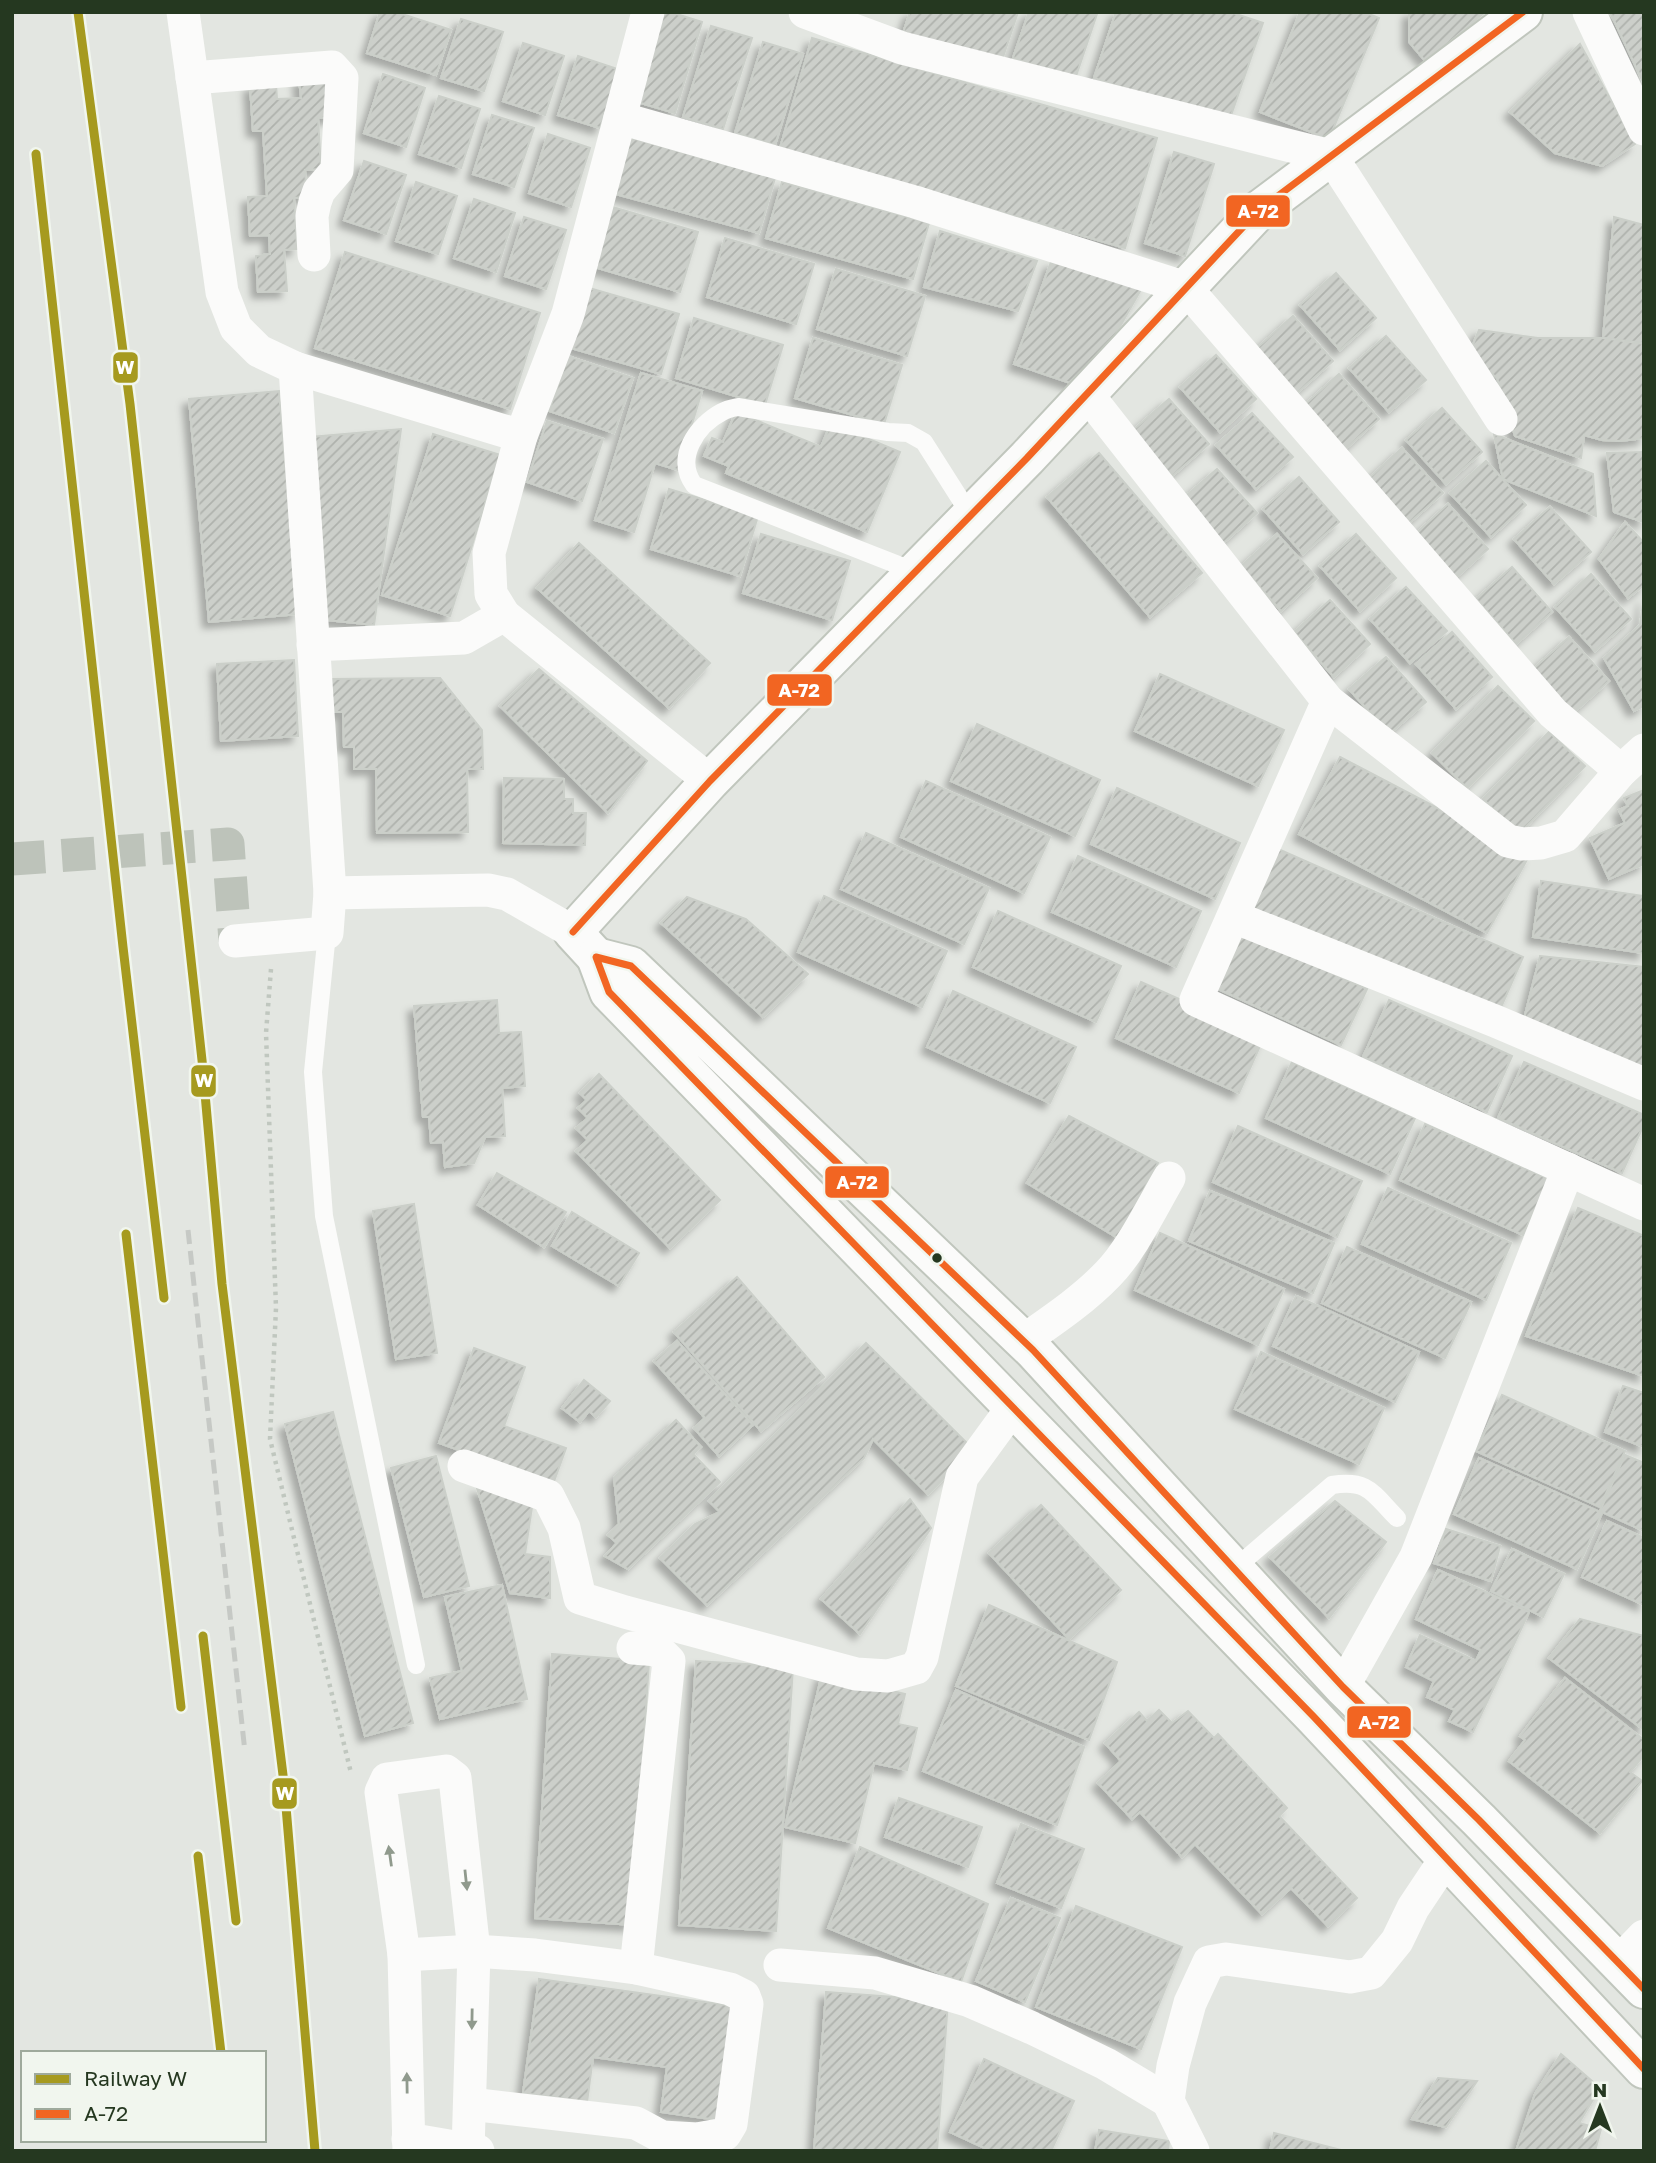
<svg xmlns="http://www.w3.org/2000/svg" width="1656" height="2163" font-family="'Golos Text',sans-serif">
<style>
.building{fill:url(#building-hatch);stroke:#cbcfc9;stroke-width:2;filter:url(#shadow)}
.lines{fill:none;stroke-linecap:round;stroke-linejoin:round}
.street-tunnel{stroke:#bdc3ba;stroke-width:33;stroke-dasharray:33 17;stroke-linecap:butt}
.secondary-casing{stroke:#c0c6bd;stroke-width:42}
.path{stroke:#c0c7bf;stroke-width:4.5;stroke-dasharray:3.5 5;stroke-linecap:butt}
.lane{stroke:#fbfbfa;stroke-width:18}
.street{stroke:#fbfbfa;stroke-width:33}
.secondary{stroke:#fbfbfa;stroke-width:38}
.rail{stroke:#c6c9c5;stroke-width:5;stroke-dasharray:14 7;stroke-linecap:butt}
.bus-1-casing{stroke:#f1f6ee;stroke-width:12}
.bus-1{stroke:#f26522;stroke-width:7}
.rail-1-casing{stroke:#f1f6ee;stroke-width:14}
.rail-1{stroke:#a69a1f;stroke-width:9}
.oneway{fill:#909a8d}
.bus-dot{fill:#253820;stroke:#f1f6ee;stroke-width:2.5}
.line-badge{stroke:#f1f6ee;stroke-width:2.5}
.badge-label{font-size:19px;text-anchor:middle;font-weight:bold;fill:#fff}
</style>
<defs>
<pattern id="building-hatch" width="6" height="6" patternUnits="userSpaceOnUse" patternTransform="scale(1.75)"><rect width="6" height="6" fill="#cccfca"/><path d="M-1 1l2-2M0 6l6-6M5 7l2-2" fill="none" stroke="#afb2ad"/></pattern>
<filter id="shadow"><feDropShadow dx="-6" dy="6" stdDeviation="3.5" flood-color="#0004"/></filter>
</defs>
<rect width="100%" height="100%" fill="#e3e6e1"/>
<g class="building">
<path d="M380,12H396L451,30L436,75L367,53Z"/>
<path d="M662,12H670L702,22L675,113L634,101Z"/>
<path d="M910,12H1018L1000,66L903,33Z"/>
<path d="M1029,12H1091L1097,14L1075,79L1013,58Z"/>
<path d="M1116,12H1230L1263,23L1228,124L1094,78Z"/>
<path d="M1300,12H1364L1379,18L1329,139L1260,112Z"/>
<path d="M1409,12H1485L1426,62L1409,42Z"/>
<path d="M1610,12H1644V84Z"/>
<path d="M461,19L503,32L484,91L441,78Z"/>
<path d="M711,26L752,38L723,129L683,117Z"/>
<path d="M812,38L1157,138L1125,248L780,148Z"/>
<path d="M763,42L803,54L775,145L735,133Z"/>
<path d="M523,43L564,56L545,115L503,101Z"/>
<path d="M1580,44L1635,144L1602,166L1555,153L1510,112Z"/>
<path d="M578,56L620,70L600,128L558,115Z"/>
<path d="M383,74L425,88L406,147L364,133Z"/>
<path d="M330,78L333,117L318,118L321,169L305,170L307,197L294,198L297,249L284,250L287,291L258,292L256,256L270,254L269,235L250,236L248,197L267,196L263,131H253L250,86L276,84L277,99L301,98L299,79Z"/>
<path d="M439,96L480,109L461,168L419,154Z"/>
<path d="M492,115L534,128L514,187L473,174Z"/>
<path d="M548,134L590,148L571,207L529,193Z"/>
<path d="M628,137L775,178L759,233L612,193Z"/>
<path d="M1174,152L1214,164L1185,256L1145,243Z"/>
<path d="M364,161L406,175L386,234L344,220Z"/>
<path d="M416,182L457,196L438,254L396,241Z"/>
<path d="M782,182L929,223L913,279L766,238Z"/>
<path d="M474,199L515,213L496,272L454,258Z"/>
<path d="M609,206L698,232L680,292L591,266Z"/>
<path d="M524,217L566,230L546,289L505,276Z"/>
<path d="M1614,217L1644,225V343L1603,338Z"/>
<path d="M940,231L1037,261L1018,311L924,287Z"/>
<path d="M725,238L814,264L796,324L707,297Z"/>
<path d="M345,252L540,313L510,409L315,348Z"/>
<path d="M1051,262L1143,286L1085,388L1014,364Z"/>
<path d="M836,269L925,296L907,356L817,329Z"/>
<path d="M1336,273L1376,318L1340,350L1300,305Z"/>
<path d="M589,288L679,314L661,374L571,348Z"/>
<path d="M1293,316L1333,361L1297,393L1257,348Z"/>
<path d="M694,318L783,345L765,405L676,378Z"/>
<path d="M1479,330L1538,338H1603L1644,344V438L1620,441L1602,440L1584,435L1581,458L1515,436L1497,378L1469,354Z"/>
<path d="M1386,336L1426,380L1389,412L1349,368Z"/>
<path d="M813,338L902,365L884,424L795,398Z"/>
<path d="M1216,355L1256,399L1220,432L1180,387Z"/>
<path d="M568,356L633,378L614,433L549,411Z"/>
<path d="M641,373L702,391L678,470L655,463L634,532L595,520Z"/>
<path d="M1339,374L1379,419L1342,452L1302,407Z"/>
<path d="M279,391L298,614L209,622L189,399Z"/>
<path d="M1169,399L1209,444L1172,476L1132,431Z"/>
<path d="M1442,408L1482,452L1446,484L1406,440Z"/>
<path d="M736,412L821,447L831,423L900,452L867,532L726,473L729,466L704,456L712,438L723,442Z"/>
<path d="M1252,413L1293,457L1256,489L1216,445Z"/>
<path d="M547,421L603,439L582,501L527,482Z"/>
<path d="M401,429L374,625L327,620L311,437Z"/>
<path d="M433,434L500,455L450,616L382,595Z"/>
<path d="M1494,434L1593,474L1596,516L1503,479Z"/>
<path d="M1402,448L1443,493L1407,525L1367,480Z"/>
<path d="M1644,452V522L1614,512L1607,453Z"/>
<path d="M1099,453L1202,573L1150,617L1047,497Z"/>
<path d="M1486,461L1526,505L1491,537L1450,493Z"/>
<path d="M1217,469L1257,513L1220,546L1180,501Z"/>
<path d="M1299,477L1339,522L1303,554L1263,509Z"/>
<path d="M669,489L758,516L740,576L651,549Z"/>
<path d="M1448,504L1488,549L1452,581L1412,537Z"/>
<path d="M1550,507L1591,552L1554,584L1514,539Z"/>
<path d="M1625,522L1644,543V585L1628,598L1599,559Z"/>
<path d="M761,534L850,561L832,620L743,593Z"/>
<path d="M1277,534L1317,578L1281,611L1241,566Z"/>
<path d="M1356,534L1396,578L1360,611L1320,566Z"/>
<path d="M579,543L710,663L669,708L537,588Z"/>
<path d="M1512,567L1552,612L1516,644L1476,599Z"/>
<path d="M1591,574L1631,619L1595,651L1555,607Z"/>
<path d="M1406,587L1447,631L1410,663L1370,619Z"/>
<path d="M1644,597V706L1634,711L1604,658L1640,625Z"/>
<path d="M1330,600L1370,644L1334,677L1294,632Z"/>
<path d="M1452,632L1492,677L1456,709L1416,664Z"/>
<path d="M1569,637L1609,681L1573,713L1533,669Z"/>
<path d="M1386,657L1426,702L1389,734L1349,689Z"/>
<path d="M294,660L298,736L221,741L217,664Z"/>
<path d="M539,669L647,761L608,813L500,706Z"/>
<path d="M1160,674L1284,730L1258,786L1135,731Z"/>
<path d="M440,678L482,730L483,769H467L468,832L377,833L376,769H354V747H344L343,712H331L330,679Z"/>
<path d="M1498,686L1534,721L1467,788L1432,753Z"/>
<path d="M977,724L1100,780L1075,836L951,781Z"/>
<path d="M1549,732L1585,766L1519,834L1483,799Z"/>
<path d="M1340,757L1529,856L1487,933L1299,834Z"/>
<path d="M504,778L564,779V799H573V813H586L585,845L503,843Z"/>
<path d="M926,781L1050,837L1024,893L901,837Z"/>
<path d="M1117,788L1240,843L1215,899L1091,844Z"/>
<path d="M1644,790V864L1609,879L1590,838L1625,823L1619,810L1628,806L1624,798Z"/>
<path d="M866,833L989,888L964,944L841,889Z"/>
<path d="M1278,849L1523,957L1495,1021L1250,913Z"/>
<path d="M1078,856L1201,911L1176,967L1052,912Z"/>
<path d="M1541,881L1644,896V953L1533,937Z"/>
<path d="M824,896L947,951L922,1007L798,952Z"/>
<path d="M687,897L746,919L808,974L763,1017L661,923Z"/>
<path d="M998,911L1121,966L1096,1022L973,967Z"/>
<path d="M1243,933L1367,989L1341,1045L1218,989Z"/>
<path d="M1540,956L1644,967V1070L1524,1019Z"/>
<path d="M1141,982L1264,1037L1239,1093L1116,1038Z"/>
<path d="M953,991L1076,1047L1050,1103L927,1047Z"/>
<path d="M497,1000L499,1033L521,1032L525,1086L502,1088L505,1136L485,1137L474,1163L445,1167L443,1142L431,1143L429,1117H423L414,1006Z"/>
<path d="M1389,1000L1512,1056L1487,1112L1363,1057Z"/>
<path d="M1292,1062L1415,1118L1390,1174L1266,1118Z"/>
<path d="M1524,1062L1644,1115V1124L1622,1173L1498,1118Z"/>
<path d="M599,1074L720,1200L670,1248L576,1151L588,1140L576,1128L588,1118L578,1108L587,1100L580,1093Z"/>
<path d="M1069,1116L1158,1163L1118,1238L1027,1183Z"/>
<path d="M1425,1124L1549,1179L1523,1235L1400,1180Z"/>
<path d="M1238,1126L1362,1181L1337,1237L1213,1182Z"/>
<path d="M497,1173L566,1212L544,1247L478,1205Z"/>
<path d="M1388,1188L1511,1243L1486,1300L1362,1244Z"/>
<path d="M1210,1191L1334,1243L1313,1293L1189,1241Z"/>
<path d="M414,1204L437,1353L396,1359L373,1211Z"/>
<path d="M1578,1208L1644,1236V1376L1526,1336Z"/>
<path d="M572,1212L639,1253L619,1286L552,1246Z"/>
<path d="M1160,1233L1284,1289L1258,1345L1135,1290Z"/>
<path d="M1347,1247L1471,1302L1445,1358L1322,1303Z"/>
<path d="M737,1277L824,1377L761,1431L674,1332Z"/>
<path d="M1296,1296L1419,1352L1395,1402L1273,1346Z"/>
<path d="M677,1341L753,1425L719,1456L694,1428L705,1418L654,1361Z"/>
<path d="M866,1343L973,1449L928,1494L873,1439L864,1458L707,1605L660,1558L695,1524L720,1512L709,1501Z"/>
<path d="M474,1348L525,1367L504,1426L566,1448L553,1484L439,1443Z"/>
<path d="M1261,1352L1384,1408L1359,1464L1235,1409Z"/>
<path d="M584,1380L610,1401L596,1417L589,1411L580,1422L562,1408Z"/>
<path d="M1623,1386L1644,1393V1447L1605,1432Z"/>
<path d="M1502,1395L1625,1451L1600,1507L1476,1451Z"/>
<path d="M333,1412L413,1723L365,1736L285,1424Z"/>
<path d="M676,1420L701,1447L693,1454L720,1482L628,1569L605,1556L617,1543L608,1535L619,1524L614,1478Z"/>
<path d="M1625,1455L1644,1463V1531L1600,1511Z"/>
<path d="M436,1456L469,1586L424,1597L391,1468Z"/>
<path d="M1479,1458L1602,1513L1577,1569L1454,1514Z"/>
<path d="M477,1488L533,1500L525,1554L550,1557V1598L510,1593Z"/>
<path d="M910,1499L931,1528L860,1634L821,1599Z"/>
<path d="M1335,1501L1386,1542L1329,1618L1270,1557Z"/>
<path d="M1041,1505L1121,1590L1069,1639L989,1553Z"/>
<path d="M1607,1521L1644,1538V1605L1582,1577Z"/>
<path d="M1446,1529L1500,1546L1491,1581L1434,1563Z"/>
<path d="M1512,1549L1564,1574L1543,1617L1491,1591Z"/>
<path d="M1438,1570L1529,1612L1473,1732L1449,1721L1455,1710L1427,1697L1434,1681L1406,1667L1420,1635L1476,1661L1481,1650L1416,1619Z"/>
<path d="M502,1585L527,1699L440,1719L430,1678L462,1671L445,1597Z"/>
<path d="M989,1605L1117,1662L1089,1740L956,1686Z"/>
<path d="M1580,1619L1644,1636V1730L1549,1658Z"/>
<path d="M552,1654L649,1661L632,1925L535,1918Z"/>
<path d="M696,1661L793,1667L776,1931L679,1925Z"/>
<path d="M822,1674L905,1694L898,1724L917,1728L907,1770L874,1763L855,1843L785,1827Z"/>
<path d="M1565,1678L1644,1740V1755L1630,1772L1642,1781L1600,1833L1509,1761L1525,1740L1520,1736Z"/>
<path d="M956,1690L1084,1747L1057,1825L923,1771Z"/>
<path d="M1159,1710L1172,1723L1188,1711L1214,1738L1218,1734L1287,1808L1279,1816L1357,1898L1328,1926L1291,1888L1262,1914L1195,1844L1182,1857L1140,1812L1132,1819L1098,1783L1121,1761L1105,1743L1139,1712L1147,1721Z"/>
<path d="M899,1798L982,1827L968,1867L885,1837Z"/>
<path d="M1021,1824L1084,1849L1061,1908L997,1883Z"/>
<path d="M860,1847L988,1904L961,1982L828,1928Z"/>
<path d="M1011,1898L1060,1918L1025,2002L976,1981Z"/>
<path d="M1076,1906L1182,1947L1141,2049L1036,2007Z"/>
<path d="M539,1979L741,2007L725,2121L661,2112L667,2067L593,2057L587,2102L523,2093Z"/>
<path d="M826,1992L948,2001L937,2151H814Z"/>
<path d="M1561,2054L1600,2088L1579,2123L1601,2129L1595,2151H1516L1535,2094Z"/>
<path d="M984,2059L1074,2101L1051,2151H991L950,2132Z"/>
<path d="M1438,2078L1477,2081L1446,2127L1412,2119Z"/>
<path d="M1099,2130L1169,2141L1168,2151H1095Z"/>
<path d="M1274,2133L1345,2151H1270Z"/>
</g>
<g class="lines">
<path class="street-tunnel" d="M12,859L228,844L235,941"/>
<g class="secondary-casing">
<g id="secondary">
<path d="M596,957L573,932L710,781L1027,458L1258,211L1523,12"/>
<path d="M1644,1989L1479,1820L1343,1687L1033,1350L631,966L596,957L609,992L1314,1717L1644,2069"/>
</g>
</g>
<path class="path" d="M271,969L266,1033L276,1308L270,1439L351,1773"/>
<g class="lane">
<path d="M916,572L694,485C674,458 697,425 722,412C727,409 733,408 738,407L888,432L908,433L924,442L971,516"/>
<path d="M327,933L313,1072L324,1216L416,1665"/>
<path d="M1234,1569L1332,1485C1369,1479 1373,1494 1397,1518"/>
</g>
<g class="street">
<path d="M183,12L222,292L236,328L259,351L295,368L521,436"/>
<path d="M648,12L568,314L521,436L489,553L491,594L504,615L710,781"/>
<path d="M805,12L902,48L1331,156L1501,419"/>
<path d="M1589,12L1644,129"/>
<path d="M192,78L332,67L342,78L337,170L319,191L315,202L312,216L314,255"/>
<path d="M620,118L915,202L1186,288L1553,713L1621,771"/>
<path d="M1087,394L1328,701L1196,1000L1644,1204"/>
<path d="M313,645L464,638L504,615"/>
<path d="M1328,701L1508,841L1522,844L1541,843L1565,836L1621,771L1644,750"/>
<path d="M330,893L488,890L507,894L573,932"/>
<path d="M1234,917L1495,1021L1644,1084"/>
<path d="M235,941L327,933L330,893L295,368"/>
<path d="M1023,1341C1053,1320 1083,1300 1108,1274C1131,1251 1152,1207 1169,1178"/>
<path d="M464,1466L548,1496L564,1528L580,1598L625,1612L856,1674L888,1676L916,1668L922,1657L962,1477L1013,1407"/>
<path d="M1343,1687L1416,1557L1568,1169"/>
<path d="M404,1955L474,1951L535,1955L636,1968"/>
<path d="M1618,1963L1644,1936"/>
<path d="M780,1965L875,1973L970,2001L1032,2028L1106,2064L1168,2101"/>
<path d="M470,2104L636,2123L662,2137L697,2139L725,2134L731,2124L747,2004L744,1996L730,1989L636,1968L669,1661L658,1650L633,1648"/>
<path d="M408,2139L478,2151"/>
<path d="M409,2151L404,1955L381,1792L387,1779L446,1771L455,1778L474,1951L468,2151"/>
<path d="M1193,2151L1168,2101L1173,2066L1190,2003L1209,1962L1226,1959L1350,1977L1371,1973L1397,1941L1413,1908L1447,1857"/>
</g>
<use href="#secondary" class="secondary"/>
<path class="rail" d="M188,1230L245,1752"/>
<g class="bus-1-casing">
<g id="bus-1">
<path d="M573,932L710,781L1027,458L1258,211L1523,12"/>
<path d="M1644,1989L1479,1820L1343,1687L1033,1350L631,966L596,957L609,992L1314,1717L1644,2069"/>
</g>
</g>
<use href="#bus-1" class="bus-1"/>
<g class="rail-1-casing">
<g id="rail-1">
<path d="M78,12L130,404L202,1060L222,1284L284,1783L315,2151"/>
<path d="M36,154L123,947L164,1298"/>
<path d="M126,1234L181,1707"/>
<path d="M203,1636L236,1921"/>
<path d="M198,1856L221,2053"/>
</g>
</g>
<use href="#rail-1" class="rail-1"/>
</g>
<defs><path id="oneway-solid" d="M-6-.8H1V-3.2L6.5 0L1 3.2V.8H-6Z" transform="scale(1.75)"/></defs>
<g class="oneway">
<use href="#oneway-solid" transform="translate(390 1856) rotate(-98)"/>
<use href="#oneway-solid" transform="translate(466 1880) rotate(84)"/>
<use href="#oneway-solid" transform="translate(472 2019) rotate(91)"/>
<use href="#oneway-solid" transform="translate(407 2083) rotate(-91)"/>
</g>
<circle class="bus-dot" cx="937" cy="1258" r="6"/>
<g class="line-badge">
<rect x="1225" y="194" width="66" height="34" rx="7" fill="#f26522"/>
<rect x="112" y="351" width="27" height="33" rx="7" fill="#a69a1f"/>
<rect x="766" y="673" width="67" height="34" rx="7" fill="#f26522"/>
<rect x="190" y="1064" width="27" height="34" rx="7" fill="#a69a1f"/>
<rect x="824" y="1165" width="66" height="34" rx="7" fill="#f26522"/>
<rect x="1346" y="1705" width="66" height="34" rx="7" fill="#f26522"/>
<rect x="271" y="1777" width="27" height="33" rx="7" fill="#a69a1f"/>
</g>
<g class="badge-label">
<text x="1258" y="218">A-72</text>
<text x="125" y="374">W</text>
<text x="799" y="697">A-72</text>
<text x="204" y="1087">W</text>
<text x="857" y="1189">A-72</text>
<text x="1379" y="1729">A-72</text>
<text x="285" y="1800">W</text>
</g>
<rect width="1656" height="2163" fill="none" stroke="#253820" stroke-width="28"/>
<rect x="21" y="2051" width="245" height="91" fill="#f1f6ee" stroke="#9faa9c" stroke-width="2"/>
<rect x="35" y="2074" width="35" height="10" fill="#a69a1f" stroke="#9faa9c" stroke-width="2"/>
<text x="84" y="2086" font-size="21" fill="#253820">Railway W</text>
<rect x="35" y="2109" width="35" height="10" fill="#f26522" stroke="#9faa9c" stroke-width="2"/>
<text x="84" y="2121" font-size="21" fill="#253820">A-72</text>
<g transform="translate(1600 2107)" stroke="#f1f6ee" stroke-width="5" paint-order="stroke">
<path d="M0-5L12 26L0 18L-12 26Z" fill="#253820"/>
<text y="-10" font-size="19" font-weight="bold" text-anchor="middle" fill="#253820">N</text>
</g>
</svg>
